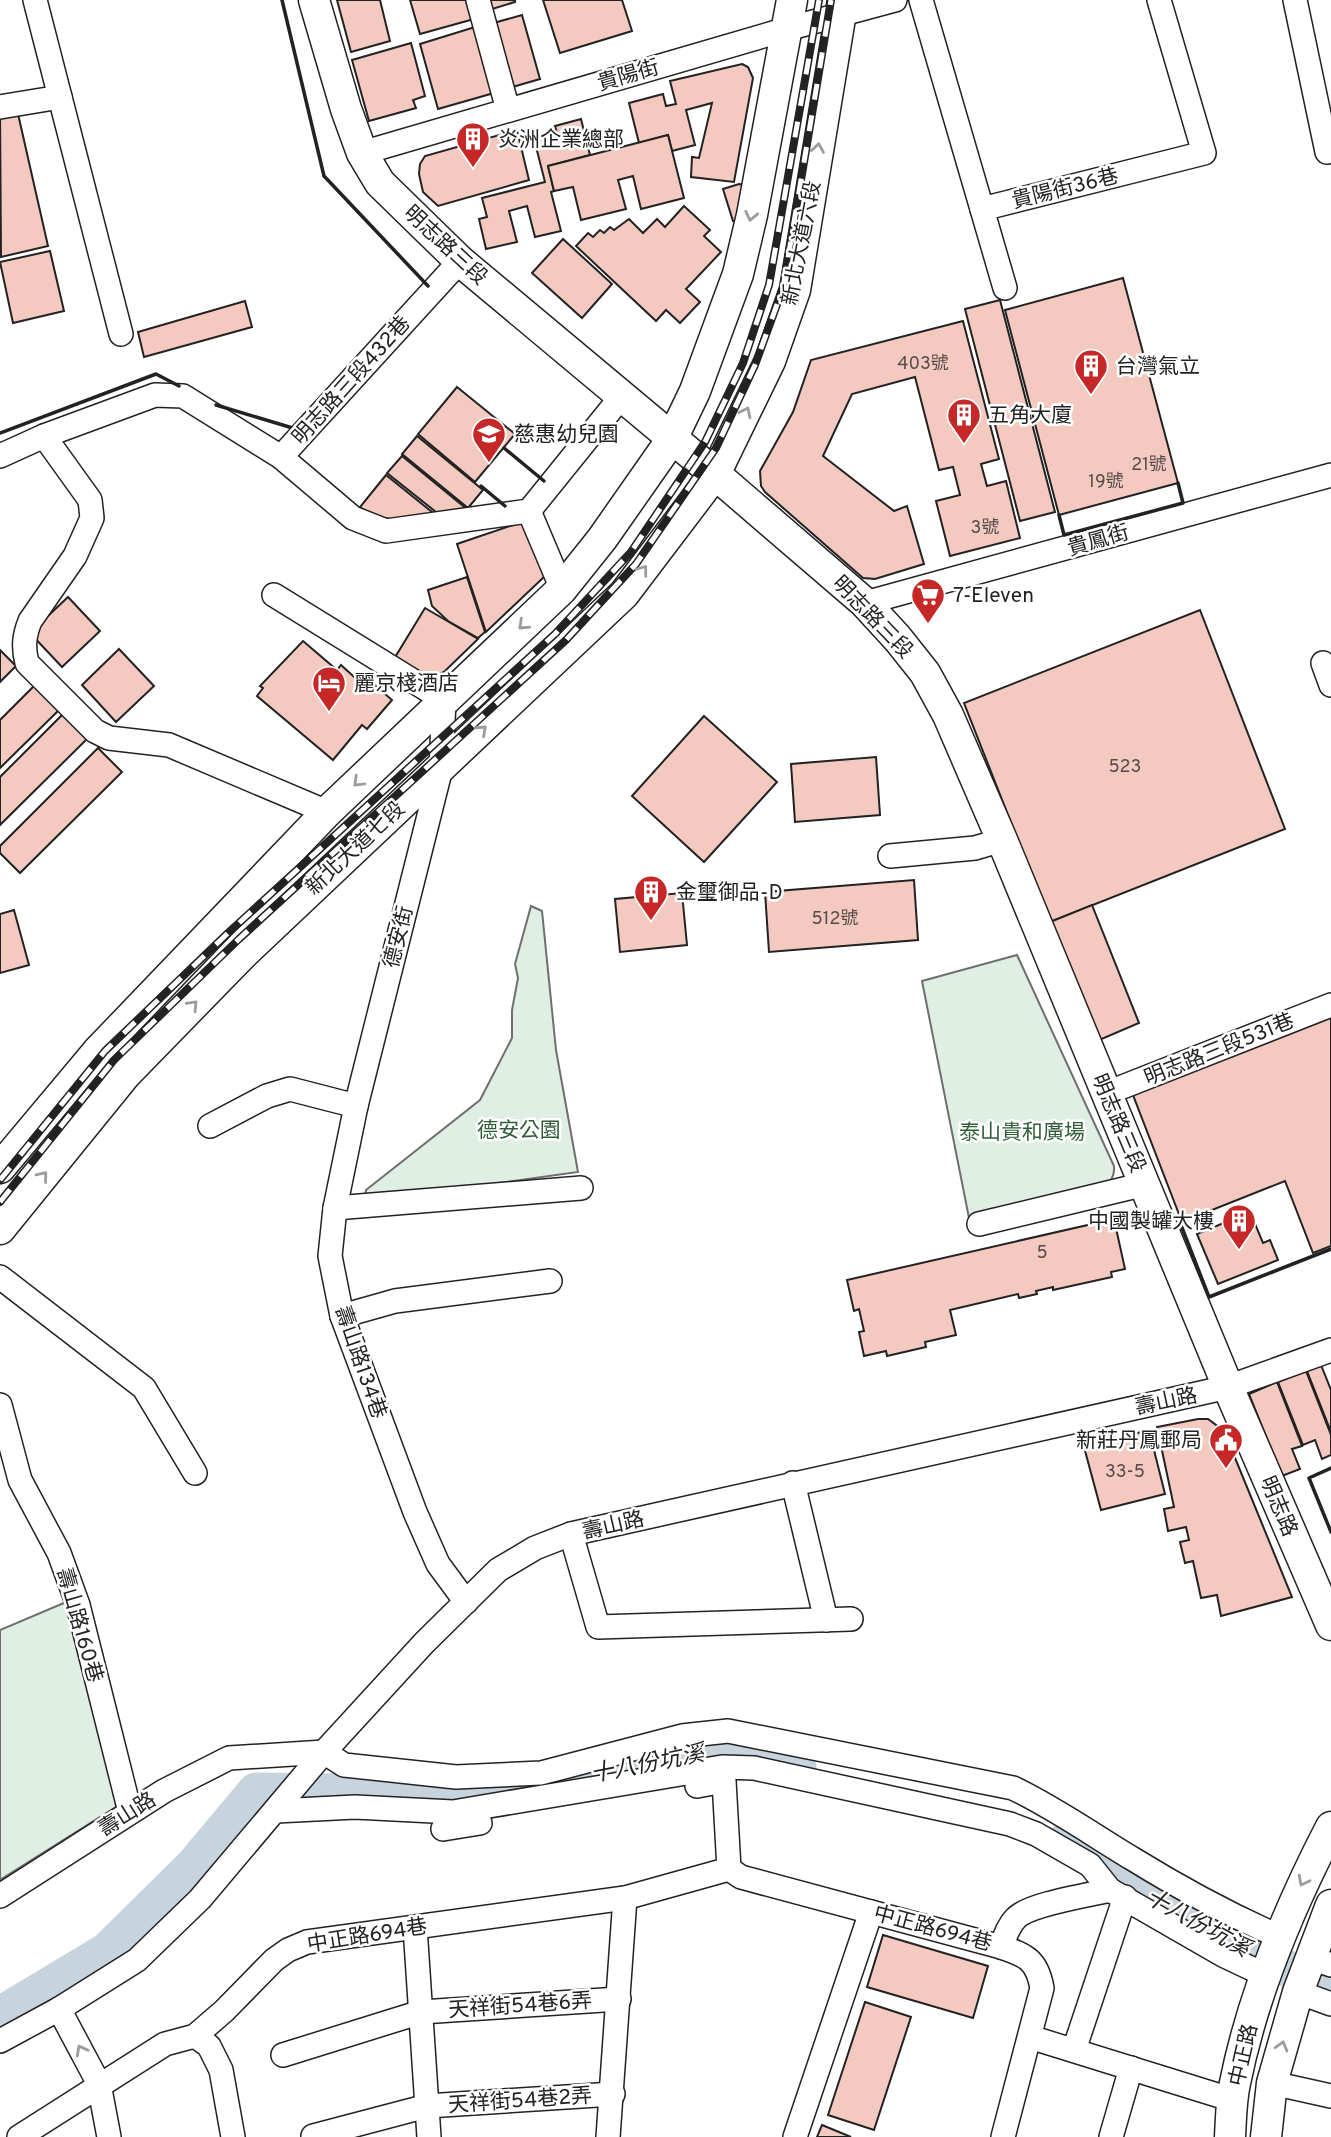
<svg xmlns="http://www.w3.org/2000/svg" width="1331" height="2137" font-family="Overpass,'Noto Sans TC',sans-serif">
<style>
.green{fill:#e0efe3;stroke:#6f6f6f;stroke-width:2}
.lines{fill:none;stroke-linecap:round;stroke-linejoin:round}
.river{stroke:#c7d3dd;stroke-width:37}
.building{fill:#f3c9c0;stroke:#222;stroke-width:2}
.minor-casing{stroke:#222;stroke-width:26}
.major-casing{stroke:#222;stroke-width:33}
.minor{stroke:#fff;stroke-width:23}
.major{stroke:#fff;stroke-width:30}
.rail-casing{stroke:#222;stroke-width:8}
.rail{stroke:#fff;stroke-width:5;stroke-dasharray:16;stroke-linecap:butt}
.wall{stroke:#222;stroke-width:3.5}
.oneway{stroke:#9c9c9c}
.labels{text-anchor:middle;stroke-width:5;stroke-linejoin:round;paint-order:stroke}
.number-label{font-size:18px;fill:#564c4a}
.street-label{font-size:21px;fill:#222;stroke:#fff}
.poi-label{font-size:21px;fill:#222;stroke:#fff;text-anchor:start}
.park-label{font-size:21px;fill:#2f5e38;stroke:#fff}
.water-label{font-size:23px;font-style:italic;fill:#222;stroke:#fff}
</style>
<rect width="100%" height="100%" fill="#fff"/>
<g class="green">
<path d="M531,906L542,911L556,1050L578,1172L364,1202L366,1190L480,1100L512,1038V1010L518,978L515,964Z"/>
<path d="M1017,955L1114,1166C1115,1176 1111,1183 1102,1188L969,1218L922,981Z"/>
<path d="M71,1600L119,1805L0,1880V1630Z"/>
</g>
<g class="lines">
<g class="river">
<path d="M1064,1842L1151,1893L1223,1940L1331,1988"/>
<path d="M0,2015L107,1951L194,1865L256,1791L344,1792L520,1788L719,1750L798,1767"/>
</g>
</g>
<g class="building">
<path d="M337,0H380L390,41L351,52Z"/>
<path d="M410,0H469L474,19L420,34Z"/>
<path d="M486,0H515V2L489,10Z"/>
<path d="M543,0H622L632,31L560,53Z"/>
<path d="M522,15L540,79L509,88L490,24Z"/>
<path d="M475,27L494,93L438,109L420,44Z"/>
<path d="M411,43L425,96L413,100L416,108L369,121L352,60Z"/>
<path d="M742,64L748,67L753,78L734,182L691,177L692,157L699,158L712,103L686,110L695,145L672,151L668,135L639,143L629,103L663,94L666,106L676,104L670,81Z"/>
<path d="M16,105L48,246L1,257L0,108Z"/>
<path d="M581,119L590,155L548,166L554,191L551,192L561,231L535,237L527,206L509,211L517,242L486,249L479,219L487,217L482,198L545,182L534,139L557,133L555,126Z"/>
<path d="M517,130L529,180L438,206L423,192L419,174L420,164L425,156Z"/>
<path d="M668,135L684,198L641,209L633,176L618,180L626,209L581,220L573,187L554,191L548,166Z"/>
<path d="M739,184L752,186L745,223L733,221L723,189Z"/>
<path d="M684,206L710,230L704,236L721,252L686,289L700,302L680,323L666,310L656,321L576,246L588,233L593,237L600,230L604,233L610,227L614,230L629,219L643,233L657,219L665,227Z"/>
<path d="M563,239L612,284L582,318L532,273Z"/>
<path d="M50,251L64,311L13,323L0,262Z"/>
<path d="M1123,278L1178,483L1059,515L1005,310Z"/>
<path d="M1000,300L1055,512L1020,521L965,309Z"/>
<path d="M245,301L252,327L144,357L138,332Z"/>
<path d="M963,321L999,459L981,464L987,486L1006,481L1020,538L950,556L936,501L960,495L953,467L939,470L915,377L852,394L823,456L894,511L907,506L924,564L875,579L863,578L765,492L761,486L760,471L793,412L811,360Z"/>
<path d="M457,387L515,434L475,482L418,434Z"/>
<path d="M417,436L483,490L468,508L402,454Z"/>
<path d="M402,456L468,510L441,516L387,473Z"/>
<path d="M386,475L432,512L421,520L374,518L360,507Z"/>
<path d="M522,522L545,576L486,632L457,544Z"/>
<path d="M467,577L485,632L478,638L448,621L432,606L428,590Z"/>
<path d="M68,597L100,631L62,667L30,633Z"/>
<path d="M425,608L478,639L444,672L431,678L425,677L394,659Z"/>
<path d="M1200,610L1285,829L1050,922L964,703Z"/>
<path d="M303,641L337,670L341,665L363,685L368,679L392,700L367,729L362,725L333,760L257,696L263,688L260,686Z"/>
<path d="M119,649L154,686L116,722L82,685Z"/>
<path d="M0,650L16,666L0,682Z"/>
<path d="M34,686L59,710L0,768V720Z"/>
<path d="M63,714L87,739L0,825V777Z"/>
<path d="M704,716L777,782L704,862L632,796Z"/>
<path d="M98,748L122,772L20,873L0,853V846Z"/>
<path d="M876,757L880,815L795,822L791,764Z"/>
<path d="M914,880L918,940L769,952L765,892Z"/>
<path d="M682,893L687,945L620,952L615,899Z"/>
<path d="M1092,905L1139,1023L1097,1041L1050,922Z"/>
<path d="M14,910L29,965L0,973V914Z"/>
<path d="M1331,1017V1246L1313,1253L1285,1181L1182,1222L1133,1095Z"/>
<path d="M1250,1212L1263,1243L1270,1240L1278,1260L1218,1284L1197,1234Z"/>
<path d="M1114,1219L1125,1269L1111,1272L1112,1277L1053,1290V1287L1036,1291L1037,1294L1019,1298L1018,1294L950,1310L956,1335L925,1342L926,1347L887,1356L886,1351L864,1356L859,1332L864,1331L859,1309L854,1311L847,1280Z"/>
<path d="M1321,1365L1331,1390V1432L1307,1371Z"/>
<path d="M1306,1371L1331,1435V1455L1322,1459L1315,1440L1303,1445L1278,1382Z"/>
<path d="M1277,1382L1302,1446L1292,1449L1300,1469L1282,1476L1249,1394Z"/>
<path d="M1198,1419H1208L1224,1431L1292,1597L1221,1616L1217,1595L1201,1598L1193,1561L1185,1563L1180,1542L1189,1540L1186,1527L1168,1531L1164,1509L1174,1507L1157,1427Z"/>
<path d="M1149,1430L1165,1494L1101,1510L1084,1447Z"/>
<path d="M883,1935L988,1966L973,2018L867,1987Z"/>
<path d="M865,2002L911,2017L874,2130L828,2115Z"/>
<path d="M822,2125L851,2137H817Z"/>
</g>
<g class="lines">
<g class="minor-casing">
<g id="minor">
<path d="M35,0L121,334"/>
<path d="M478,0L508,110"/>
<path d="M921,0L982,209L1204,153L1159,0"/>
<path d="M1295,0L1327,152"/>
<path d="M0,107L60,97"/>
<path d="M362,153L787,29L895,0"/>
<path d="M982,209L1005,288"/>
<path d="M44,436L90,500L92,518L75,556L30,621C24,636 23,647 27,663L95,731L109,738L169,745L327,812"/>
<path d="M0,456L44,436L155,395L183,396L281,457L460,261"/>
<path d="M281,457L353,518L386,531L529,511L621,397"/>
<path d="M529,511L562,589"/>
<path d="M274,595L444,700L441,768L356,1106L335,1208L330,1256L342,1316L415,1512L438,1564L466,1602"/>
<path d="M865,603L1331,475"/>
<path d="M1323,663L1331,685"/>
<path d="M890,856L975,848L1002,840"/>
<path d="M1107,1093L1331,1005"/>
<path d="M210,1126L267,1096L290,1089L356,1106"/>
<path d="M335,1208L581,1188"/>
<path d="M979,1224L1145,1184"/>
<path d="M0,1277L144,1388L195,1473"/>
<path d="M342,1316L395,1301L550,1281"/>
<path d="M0,1405L20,1480L59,1553L78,1605L130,1812"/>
<path d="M793,1483L826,1620"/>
<path d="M571,1534L598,1627L851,1619"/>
<path d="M324,1752L344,1765L456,1777L541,1773L682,1736L728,1731L1013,1788C1055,1808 1093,1835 1133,1859C1180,1888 1230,1915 1280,1937"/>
<path d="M697,1786L724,1781L729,1869"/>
<path d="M276,1811L355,1807L453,1812L722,1767L754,1768L1010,1824L1036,1834L1090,1865L1110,1890"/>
<path d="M443,1829L480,1823"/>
<path d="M0,1896L164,1791L229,1758L324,1752"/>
<path d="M415,1927L429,2137"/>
<path d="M1001,1947C1026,1955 1037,1960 1042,1988L1003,2137"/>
<path d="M1311,1958L1331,1965"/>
<path d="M1298,1992L1331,2004"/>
<path d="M59,2009L99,2084L109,2137"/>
<path d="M195,2036L209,2046L221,2070L233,2137"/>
<path d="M1030,2037L1233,2100"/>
<path d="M0,2041L59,2009L137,1960L200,1899L324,1752L424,1643L498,1570L535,1548L571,1534L1228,1387L1331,1350"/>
<path d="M1074,2050L1125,1897"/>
<path d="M283,2055L421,2012L619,1999"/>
<path d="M1272,2083L1331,2096"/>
<path d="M313,2136L427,2106L613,2094"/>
<path d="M19,2137L165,2044L195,2036L224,2011L274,1960L288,1950L307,1942L625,1898L729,1869L741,1877L1001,1947C1005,1937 1008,1926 1016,1918C1029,1904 1089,1895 1110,1890L1223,1955L1265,1975"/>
<path d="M608,2137L625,1898"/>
<path d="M795,2137L871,1912"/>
<path d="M1111,2137L1131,2068"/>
</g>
</g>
<g class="major-casing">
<g id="major">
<path d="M314,0L346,109L362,153L380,183L460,261L715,474L865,603L898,639L925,673L948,715L1002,840L1228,1387L1331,1625"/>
<path d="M0,1168L97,1052L327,812L562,589L602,539L672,439L695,391L738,274L752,215L792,0"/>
<path d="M0,1229L125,1075L242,955L624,594L715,474L770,361L795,290L843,0"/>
<path d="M1230,2137C1231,2119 1231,2101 1235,2083C1253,1993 1289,1908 1331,1827"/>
<path d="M1266,2137L1272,2083L1298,1992L1331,1905"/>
</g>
</g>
<use href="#minor" class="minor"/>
<use href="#major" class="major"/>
<g class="rail-casing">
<g id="rail">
<path d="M0,1180L105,1051L228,933L555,634L631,552L705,442L743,363L769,285L819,0"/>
<path d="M0,1202L114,1060L239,939L566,640L636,564L716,448L755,365L783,288L831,0"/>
</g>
</g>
<use href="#rail" class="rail"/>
<g class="wall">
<path d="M282,0L324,176L428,286"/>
<path d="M216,405L296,429"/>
<path d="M0,433L156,374L179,386"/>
<path d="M504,448L544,481"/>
<path d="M481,486L505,506"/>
<path d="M1059,515L1064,535L1183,503L1178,483"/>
<path d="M1179,1220L1209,1297L1331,1249"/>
<path d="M1331,1468L1309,1478L1331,1532"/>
</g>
</g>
<defs><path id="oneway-chevron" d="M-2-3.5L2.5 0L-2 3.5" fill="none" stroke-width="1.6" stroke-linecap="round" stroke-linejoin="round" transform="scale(1.75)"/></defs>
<g class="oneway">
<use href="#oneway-chevron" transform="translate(818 148) rotate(-81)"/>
<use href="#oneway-chevron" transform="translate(751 216) rotate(102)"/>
<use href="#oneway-chevron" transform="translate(746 412) rotate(-64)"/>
<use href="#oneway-chevron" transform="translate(643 570) rotate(-53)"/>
<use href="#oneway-chevron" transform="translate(523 625) rotate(137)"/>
<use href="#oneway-chevron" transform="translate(482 730) rotate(-43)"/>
<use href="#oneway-chevron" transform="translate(358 782) rotate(136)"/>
<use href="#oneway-chevron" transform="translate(193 1005) rotate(-46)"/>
<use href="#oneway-chevron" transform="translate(43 1176) rotate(-51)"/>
<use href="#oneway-chevron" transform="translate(1303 1881) rotate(117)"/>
<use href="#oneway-chevron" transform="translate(1282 2046) rotate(-74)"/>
<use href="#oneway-chevron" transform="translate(81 2050) rotate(-118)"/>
</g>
<defs>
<g id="building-pin" transform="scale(1.75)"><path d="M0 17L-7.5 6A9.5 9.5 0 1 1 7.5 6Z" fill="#c62828" stroke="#fff"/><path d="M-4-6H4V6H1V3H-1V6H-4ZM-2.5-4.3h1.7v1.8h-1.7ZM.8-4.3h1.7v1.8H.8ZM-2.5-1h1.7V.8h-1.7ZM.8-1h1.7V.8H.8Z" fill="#fff"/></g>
<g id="school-pin" transform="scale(1.75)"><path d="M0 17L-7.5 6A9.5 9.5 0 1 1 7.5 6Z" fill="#c62828" stroke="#fff"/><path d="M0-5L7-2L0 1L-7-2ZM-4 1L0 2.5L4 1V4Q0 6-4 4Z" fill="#fff"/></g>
<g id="supermarket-pin" transform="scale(1.75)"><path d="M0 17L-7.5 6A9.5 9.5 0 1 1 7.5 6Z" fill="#c62828" stroke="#fff"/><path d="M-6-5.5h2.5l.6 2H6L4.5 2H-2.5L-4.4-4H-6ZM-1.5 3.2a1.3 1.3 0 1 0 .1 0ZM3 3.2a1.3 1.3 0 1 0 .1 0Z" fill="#fff"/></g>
<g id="hotel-pin" transform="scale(1.75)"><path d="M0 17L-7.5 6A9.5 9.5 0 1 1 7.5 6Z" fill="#c62828" stroke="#fff"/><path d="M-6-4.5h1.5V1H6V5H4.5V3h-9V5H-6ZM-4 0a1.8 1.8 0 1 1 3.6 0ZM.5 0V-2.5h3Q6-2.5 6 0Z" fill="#fff"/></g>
<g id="civic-pin" transform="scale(1.75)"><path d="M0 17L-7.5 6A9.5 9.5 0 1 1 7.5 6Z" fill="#c62828" stroke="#fff"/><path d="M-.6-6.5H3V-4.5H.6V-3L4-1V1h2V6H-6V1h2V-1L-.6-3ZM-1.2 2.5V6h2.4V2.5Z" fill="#fff"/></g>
</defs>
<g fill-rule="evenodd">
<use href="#building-pin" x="473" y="139"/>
<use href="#building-pin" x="1091" y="366"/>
<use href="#building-pin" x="964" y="415"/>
<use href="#school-pin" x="489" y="434"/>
<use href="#supermarket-pin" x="928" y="595"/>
<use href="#hotel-pin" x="329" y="683"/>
<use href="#building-pin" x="651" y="892"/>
<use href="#building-pin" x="1239" y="1221"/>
<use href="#civic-pin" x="1226" y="1440"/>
</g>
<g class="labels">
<g class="number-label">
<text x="923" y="369">403號</text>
<text x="1149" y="470">21號</text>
<text x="1106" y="487">19號</text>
<text x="985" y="533">3號</text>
<text x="1125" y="772">523</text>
<text x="835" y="924">512號</text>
<text x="1042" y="1258">5</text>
<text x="1125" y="1477">33-5</text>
</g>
<g class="street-label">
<text transform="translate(628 75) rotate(-16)" y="7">貴陽街</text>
<text transform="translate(1065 188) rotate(-14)" y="7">貴陽街36巷</text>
<text transform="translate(801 243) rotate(-79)" y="7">新北大道六段</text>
<text transform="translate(446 245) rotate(43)" y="7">明志路三段</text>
<text transform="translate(351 380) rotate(-48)" y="7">明志路三段432巷</text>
<text transform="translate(1098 540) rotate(-16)" y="7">貴鳳街</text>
<text transform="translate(873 617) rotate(46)" y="7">明志路三段</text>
<text transform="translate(355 848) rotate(-43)" y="7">新北大道七段</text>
<text transform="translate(398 937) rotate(-76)" y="7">德安街</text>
<text transform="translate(1219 1049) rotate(-22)" y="7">明志路三段531巷</text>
<text transform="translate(1119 1123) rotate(67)" y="7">明志路三段</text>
<text transform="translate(361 1362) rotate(71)" y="7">壽山路134巷</text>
<text transform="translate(1166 1401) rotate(-12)" y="7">壽山路</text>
<text transform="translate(1279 1506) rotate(67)" y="7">明志路</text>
<text transform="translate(613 1525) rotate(-13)" y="7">壽山路</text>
<text transform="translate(80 1625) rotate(74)" y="7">壽山路160巷</text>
<text transform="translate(127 1814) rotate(-32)" y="7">壽山路</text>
<text transform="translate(933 1928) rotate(15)" y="7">中正路694巷</text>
<text transform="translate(367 1935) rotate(-9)" y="7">中正路694巷</text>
<text transform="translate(520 2005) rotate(-4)" y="7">天祥街54巷6弄</text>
<text transform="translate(1243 2055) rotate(-77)" y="7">中正路</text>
<text transform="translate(520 2100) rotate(-4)" y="7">天祥街54巷2弄</text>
</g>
<g class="poi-label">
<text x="498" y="146">炎洲企業總部</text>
<text x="1116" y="373">台灣氣立</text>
<text x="988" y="422">五角大廈</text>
<text x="514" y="441">慈惠幼兒園</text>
<text x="953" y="602">7-Eleven</text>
<text x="354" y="690">麗京棧酒店</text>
<text x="676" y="899">金璽御品-D</text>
<text x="1214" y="1228" text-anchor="end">中國製罐大樓</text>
<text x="1202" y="1447" text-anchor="end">新莊丹鳳郵局</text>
</g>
<g class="park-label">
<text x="519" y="1137">德安公園</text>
<text x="1022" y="1139">泰山貴和廣場</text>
</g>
<g class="water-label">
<text transform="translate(647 1763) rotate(-11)" y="8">十八份坑溪</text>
<text transform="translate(1198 1922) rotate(29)" y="8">十八份坑溪</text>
</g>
</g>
</svg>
